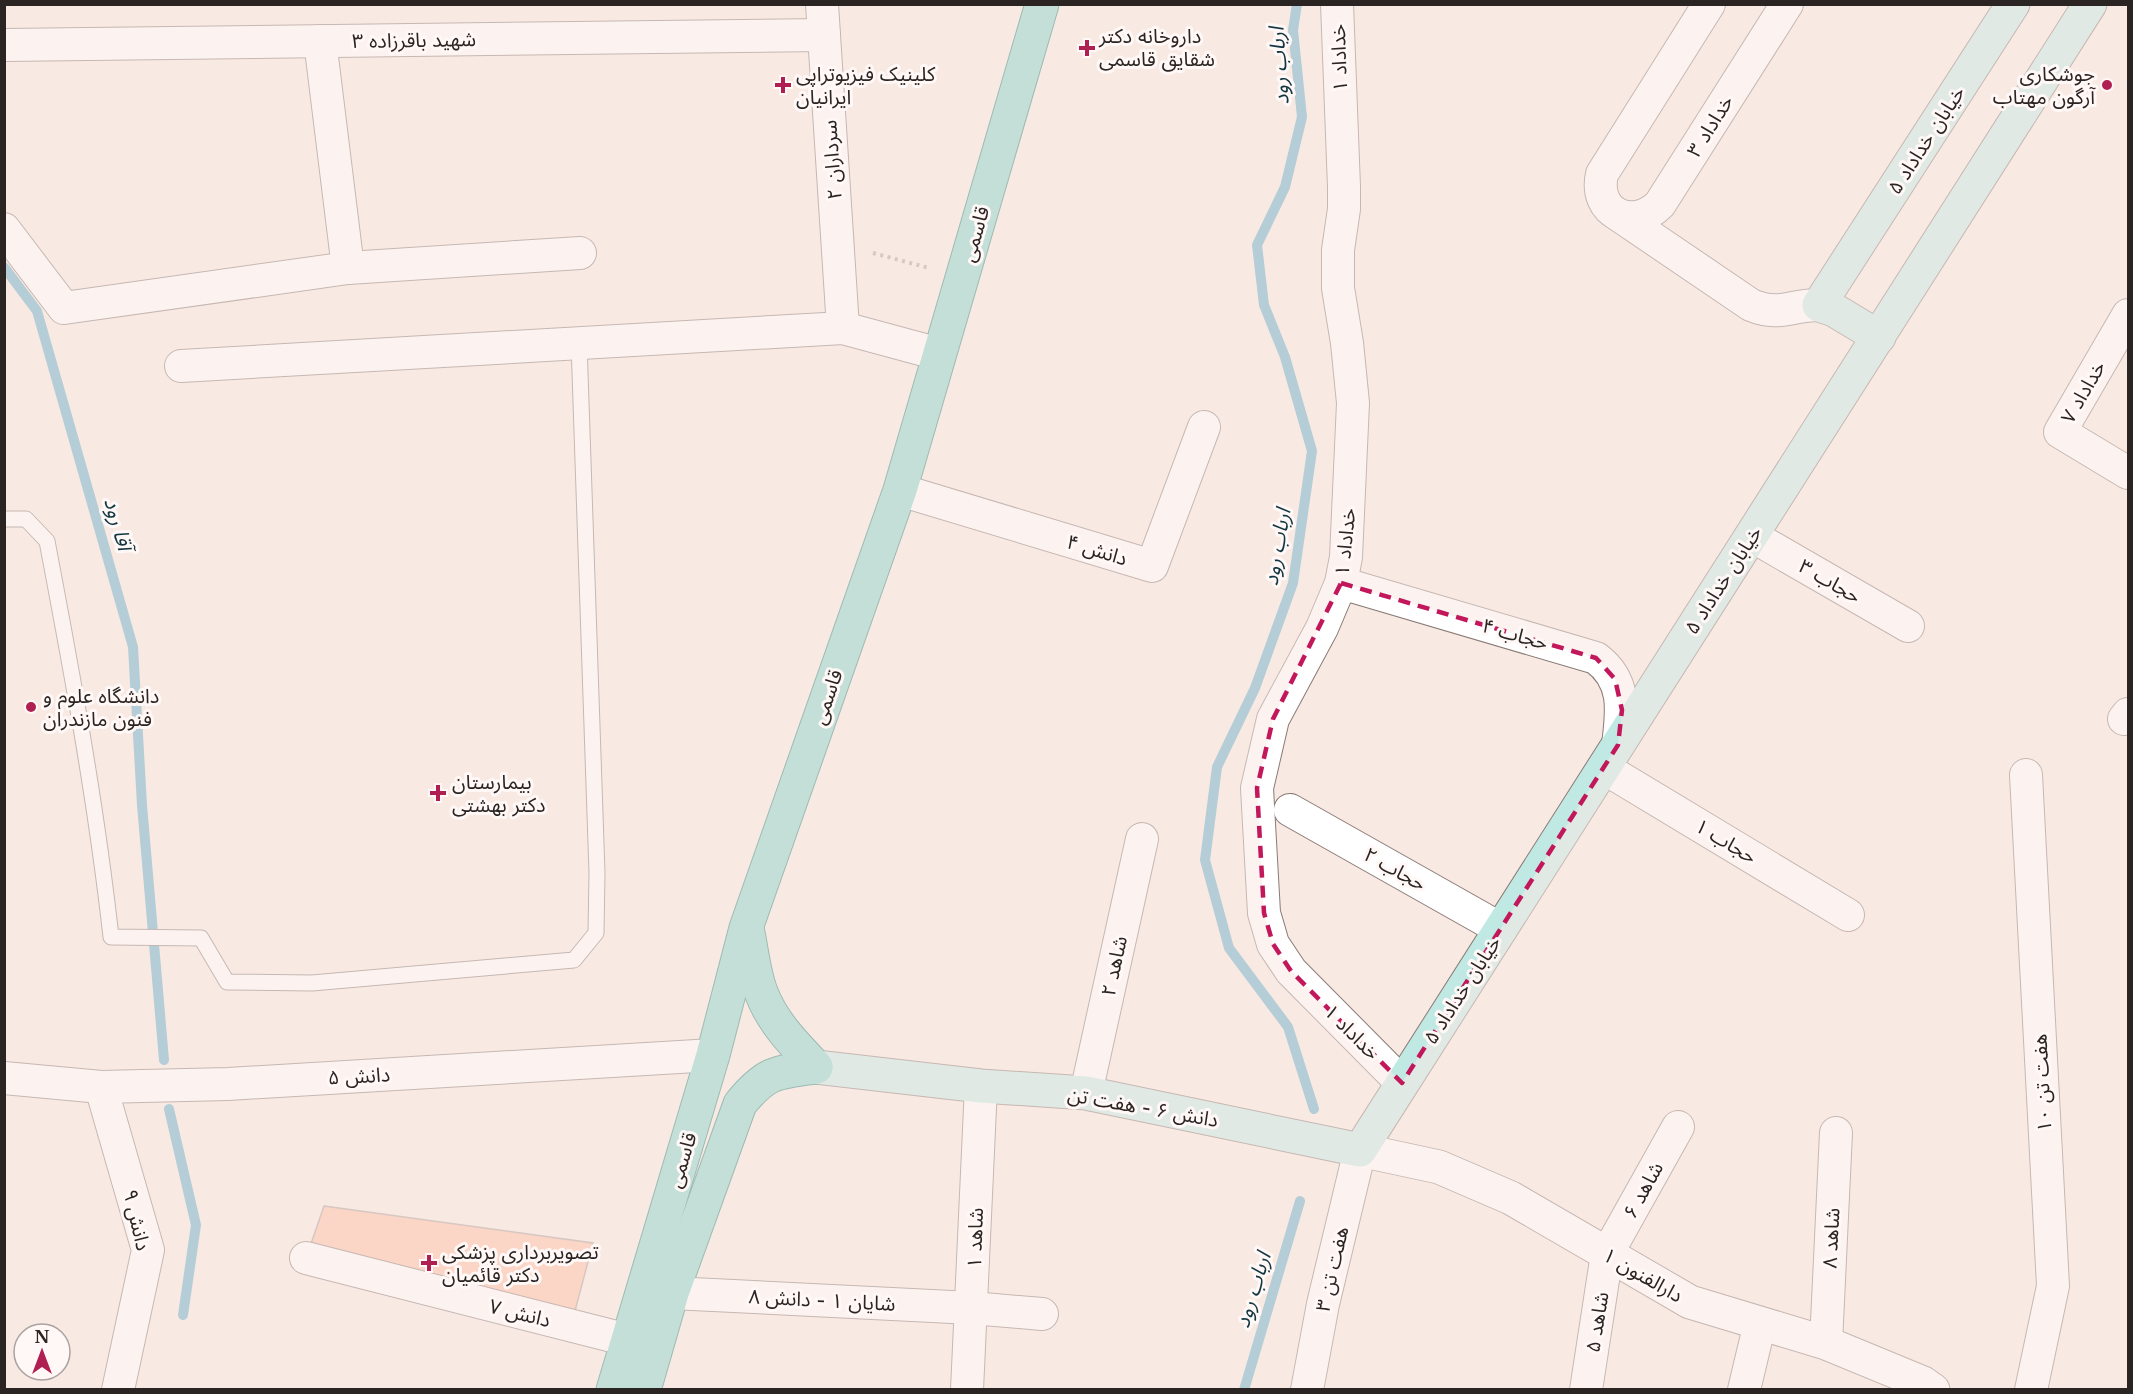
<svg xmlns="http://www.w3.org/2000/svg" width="2133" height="1394" font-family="'Libre Baskerville','Noto Sans Arabic',serif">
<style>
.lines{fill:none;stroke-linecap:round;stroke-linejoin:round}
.stream{stroke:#60acc5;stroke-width:10}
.building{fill:#fdbca2;stroke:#ac9e98;stroke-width:1.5}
.service-casing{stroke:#897b76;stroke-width:17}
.minor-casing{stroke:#897b76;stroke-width:34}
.tertiary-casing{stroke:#897b76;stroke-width:35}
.secondary-casing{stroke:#897b76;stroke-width:35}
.primary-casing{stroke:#2d8376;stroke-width:35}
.path{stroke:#ab9f9a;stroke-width:4;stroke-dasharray:3 4.5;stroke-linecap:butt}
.service{stroke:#fff;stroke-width:15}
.minor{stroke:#fff;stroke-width:32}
.tertiary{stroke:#fff;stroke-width:33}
.secondary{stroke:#c0e9e4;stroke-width:33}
.primary{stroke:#82d3c8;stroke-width:33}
.marked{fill:none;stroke:#c2185b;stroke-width:4.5;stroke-dasharray:12 8;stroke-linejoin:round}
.poi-dot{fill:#b01f52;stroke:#fff8f6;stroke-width:2}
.labels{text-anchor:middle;stroke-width:6;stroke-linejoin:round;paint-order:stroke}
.poi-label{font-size:20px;fill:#2a2422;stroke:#fff8f6;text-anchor:start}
.street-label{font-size:20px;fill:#2a2422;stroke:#fff8f6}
.water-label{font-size:21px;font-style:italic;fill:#123641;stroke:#fff8f6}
</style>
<rect width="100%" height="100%" fill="#f9e9e3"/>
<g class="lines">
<g class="stream">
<path d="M1297,4L1293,30L1302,117L1285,187L1257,245L1264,305L1285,357L1312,451L1293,583L1255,688L1217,767L1205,860L1229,948L1288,1027L1314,1109"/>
<path d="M4,267L37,311L133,647L142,805L164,1060"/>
<path d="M169,1109L196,1225L183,1315"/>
<path d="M1244,1390L1300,1201"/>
</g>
</g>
<path class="building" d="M324,1206L593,1243L571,1326L306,1258Z"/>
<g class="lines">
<g class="service-casing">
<path id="service" d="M4,519H26L47,541C72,673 96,802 111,937L201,938L227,982L312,983L574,960L596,933L597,873L579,343"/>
</g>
<g class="minor-casing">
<g id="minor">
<path d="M822,4L843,328"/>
<path d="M1337,4L1344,187V209L1338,250V288L1347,343L1353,403L1346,557L1341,583L1322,628L1273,719L1257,788L1264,913L1273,944L1291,971L1402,1083"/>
<path d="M1709,4L1602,174C1593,213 1633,232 1660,204L1787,4"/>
<path d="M320,41L348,268"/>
<path d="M4,45L824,35"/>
<path d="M1617,214L1751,305C1780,317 1790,305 1819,305"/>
<path d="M4,229L64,308L348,268L580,253"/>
<path d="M2128,315L2060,432L2128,473"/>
<path d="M181,366L843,328L939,354"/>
<path d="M900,490L1152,566L1204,427"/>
<path d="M1752,536L1908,626"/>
<path d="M1341,583L1596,658C1627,681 1622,712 1618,745"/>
<path d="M2124,719L2128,714"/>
<path d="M1604,768L1848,915"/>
<path d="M2026,775L2053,1286L2031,1390"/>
<path d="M1290,810L1501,929"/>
<path d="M4,1078L101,1087L228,1084L713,1055"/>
<path d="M101,1087L148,1250L118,1390"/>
<path d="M1086,1093L1142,839"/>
<path d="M306,1258L628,1340"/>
<path d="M672,1293L972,1308L1042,1314"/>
<path d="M1826,1343L1836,1133"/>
<path d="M967,1390L981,1086"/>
<path d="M1307,1390L1323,1304L1360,1150"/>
<path d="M1586,1390L1607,1254L1678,1127"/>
<path d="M1744,1390L1760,1323"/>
</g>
</g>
<g class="tertiary-casing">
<path id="tertiary" d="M1360,1150L1439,1167L1511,1198L1690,1302L1826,1343L1923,1383L1933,1390"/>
</g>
<g class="secondary-casing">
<g id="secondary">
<path d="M1879,337L1834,310L1819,305L2013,4"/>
<path d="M816,1067L981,1086L1086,1093L1360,1150L2090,4"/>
</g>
</g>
<g class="primary-casing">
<g id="primary">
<path d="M748,933C752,952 754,974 761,992C772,1022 795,1045 816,1067"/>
<path d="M613,1390L713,1055L746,928L900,490L1042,4"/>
<path d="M644,1390L672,1293L740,1104C766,1072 776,1072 816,1067"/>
</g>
</g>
<path class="path" d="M873,253L929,268"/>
<use href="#service" class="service"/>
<use href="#minor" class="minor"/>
<use href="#tertiary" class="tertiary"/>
<use href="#secondary" class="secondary"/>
<use href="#primary" class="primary"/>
</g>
<path d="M0 0H2133V1394H0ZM1341,583L1596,658L1615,679L1622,710L1618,745L1402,1083L1291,971L1273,944L1264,913L1257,788L1273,719Z" fill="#f9e9e3" fill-opacity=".55" fill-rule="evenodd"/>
<path class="marked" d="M1341,583L1596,658L1615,679L1622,710L1618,745L1402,1083L1291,971L1273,944L1264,913L1257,788L1273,719Z"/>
<g class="poi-dot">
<path d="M1084 39h6v6h6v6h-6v6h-6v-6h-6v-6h6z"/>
<path d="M780 76h6v6h6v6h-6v6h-6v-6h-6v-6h6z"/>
<circle cx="2107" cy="85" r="6"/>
<circle cx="31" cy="707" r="6"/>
<path d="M435 784h6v6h6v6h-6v6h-6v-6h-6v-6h6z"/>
<path d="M426 1254h6v6h6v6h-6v6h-6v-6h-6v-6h6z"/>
</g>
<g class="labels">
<g class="poi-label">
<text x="1099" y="43">داروخانه دکتر<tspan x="1099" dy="23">شقایق قاسمی</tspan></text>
<text x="796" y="81">کلینیک فیزیوتراپی<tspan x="796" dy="23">ایرانیان</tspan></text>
<text x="2095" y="81" text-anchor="end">جوشکاری<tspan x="2095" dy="23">آرگون مهتاب</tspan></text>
<text x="43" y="703">دانشگاه علوم و<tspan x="43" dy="23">فنون مازندران</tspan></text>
<text x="452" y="789">بیمارستان<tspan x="452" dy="23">دکتر بهشتی</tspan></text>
<text x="442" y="1259">تصویربرداری پزشکی<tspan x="442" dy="23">دکتر قائمیان</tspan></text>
</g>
<g class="street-label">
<text transform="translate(414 40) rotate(-1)" y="7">شهید باقرزاده ۳</text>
<text transform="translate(1339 58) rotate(-92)" y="7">خداداد ۱</text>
<text transform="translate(1710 126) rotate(-58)" y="7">خداداد ۳</text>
<text transform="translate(1926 140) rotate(-57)" y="7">خیابان خداداد ۵</text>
<text transform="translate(832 160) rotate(-94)" y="7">سرداران ۲</text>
<text transform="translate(975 234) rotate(-74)" y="7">قاسمی</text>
<text transform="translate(2083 392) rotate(-60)" y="7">خداداد ۷</text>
<text transform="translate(1345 542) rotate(-84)" y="7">خداداد ۱</text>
<text transform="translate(1097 550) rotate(17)" y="7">دانش ۴</text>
<text transform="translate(1723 580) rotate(-57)" y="7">خیابان خداداد ۵</text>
<text transform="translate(1830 581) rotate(30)" y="7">حجاب ۳</text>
<text transform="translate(1515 634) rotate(16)" y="7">حجاب ۴</text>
<text transform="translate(827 697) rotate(-71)" y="7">قاسمی</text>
<text transform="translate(1726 841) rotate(31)" y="7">حجاب ۱</text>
<text transform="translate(1395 869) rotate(29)" y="7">حجاب ۲</text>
<text transform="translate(1114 966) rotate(-78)" y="7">شاهد ۲</text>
<text transform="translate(1462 990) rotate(-57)" y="7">خیابان خداداد ۵</text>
<text transform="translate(1352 1032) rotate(45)" y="7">خداداد ۱</text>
<text transform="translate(359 1076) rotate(-3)" y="7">دانش ۵</text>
<text transform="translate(2042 1083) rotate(-93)" y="7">هفت تن ۱۰</text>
<text transform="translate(1143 1107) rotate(10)" y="7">دانش ۶ - هفت تن</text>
<text transform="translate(682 1160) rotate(-73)" y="7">قاسمی</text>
<text transform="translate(1643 1190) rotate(-61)" y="7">شاهد ۶</text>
<text transform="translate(137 1220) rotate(77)" y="7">دانش ۹</text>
<text transform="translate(975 1238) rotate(-88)" y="7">شاهد ۱</text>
<text transform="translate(1831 1238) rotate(-87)" y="7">شاهد ۸</text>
<text transform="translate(1332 1269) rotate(-77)" y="7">هفت تن ۳</text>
<text transform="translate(1643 1275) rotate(30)" y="7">دارالفنون ۱</text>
<text transform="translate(822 1300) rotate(3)" y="7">شایان ۱ - دانش ۸</text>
<text transform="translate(520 1313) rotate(14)" y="7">دانش ۷</text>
<text transform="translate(1597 1322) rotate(-81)" y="7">شاهد ۵</text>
</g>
<g class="water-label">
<text transform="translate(1279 66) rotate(-94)" y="7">ارباب رود</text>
<text transform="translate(118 524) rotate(74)" y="7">آقا رود</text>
<text transform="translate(1277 547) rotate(-80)" y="7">ارباب رود</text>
<text transform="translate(1253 1290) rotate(-73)" y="7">ارباب رود</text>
</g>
</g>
<rect width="2133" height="1394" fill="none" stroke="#2a2422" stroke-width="12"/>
<g transform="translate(42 1352)"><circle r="28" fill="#fff8f6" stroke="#aaa3a1" stroke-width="1.5"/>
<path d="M0-4.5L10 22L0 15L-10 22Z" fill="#b01f52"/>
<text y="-9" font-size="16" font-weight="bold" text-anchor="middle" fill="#2a2422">N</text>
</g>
</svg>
